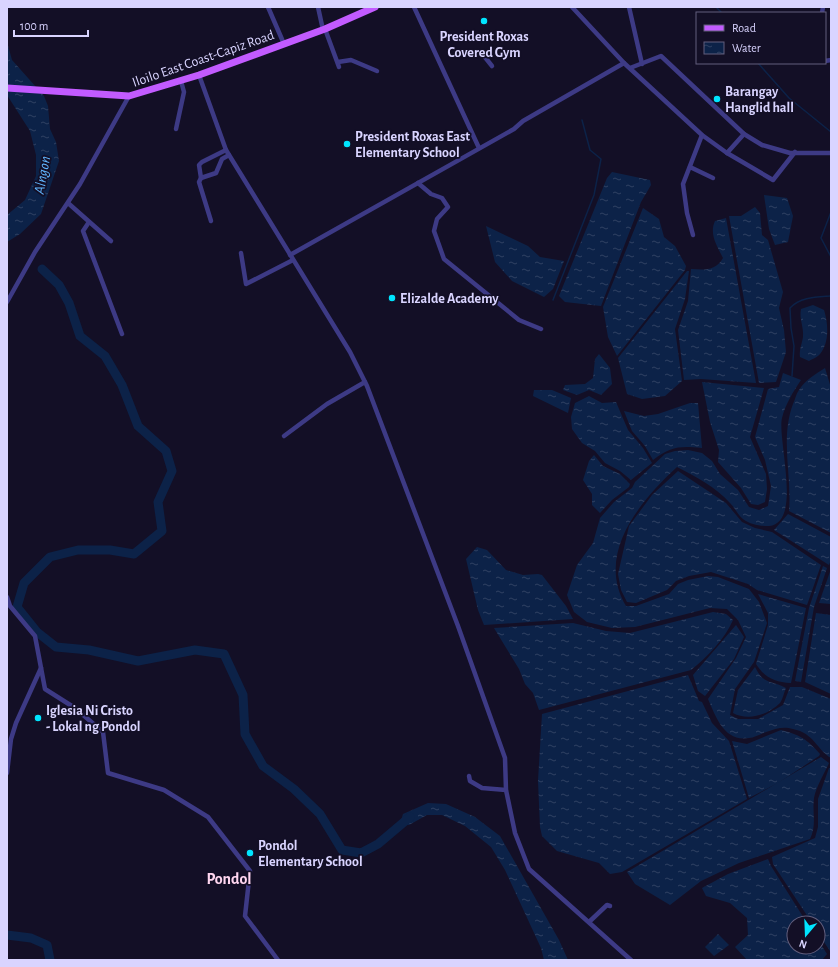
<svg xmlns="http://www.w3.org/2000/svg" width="838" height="967" font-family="'Alegreya Sans',sans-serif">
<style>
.water{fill:url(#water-ripples)}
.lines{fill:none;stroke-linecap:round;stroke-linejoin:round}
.stream{stroke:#0c2248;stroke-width:1.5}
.river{stroke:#0c2248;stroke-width:9}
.minor{stroke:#3d3a85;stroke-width:4.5}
.primary{stroke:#c25bff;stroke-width:7}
.poi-dot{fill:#00e5ff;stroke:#130f26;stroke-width:1.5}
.labels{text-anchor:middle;stroke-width:3.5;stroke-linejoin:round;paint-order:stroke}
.poi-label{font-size:14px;font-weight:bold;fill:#d9d4ff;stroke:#130f26;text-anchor:start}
.street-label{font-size:14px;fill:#d9d4ff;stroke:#130f26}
.water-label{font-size:15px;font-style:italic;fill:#62b6ff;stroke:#130f26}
.quarter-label{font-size:16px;font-weight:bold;fill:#ffd6f0;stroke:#130f26}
</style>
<defs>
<pattern id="water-ripples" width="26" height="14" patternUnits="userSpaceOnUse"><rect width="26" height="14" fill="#0c2248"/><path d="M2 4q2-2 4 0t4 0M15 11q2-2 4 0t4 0" fill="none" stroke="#2f4163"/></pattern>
</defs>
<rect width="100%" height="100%" fill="#130f26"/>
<g class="water">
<path d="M7,42L12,60L44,96L48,106L50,129L56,142L59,161L41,214L20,234L7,242V215L25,200L36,176V155L30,131L7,95Z"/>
<path d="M612,172L650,180L651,185L641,202L601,306L565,302L559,296L607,178Z"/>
<path d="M764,195L787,198L793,216L788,242L775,245L769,229Z"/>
<path d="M755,207L760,213L762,235L768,240L783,292L779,308L784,330L786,352L776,382L759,383L729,216H741Z"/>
<path d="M643,208L659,219L664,237L675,246L686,266L685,270L617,356L608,337L603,307Z"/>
<path d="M726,218L756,383L701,379L684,380L678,330L688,301L691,269C704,270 716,271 723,258C717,246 709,234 715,221Z"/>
<path d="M486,226L528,246L540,257L564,261L553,289L544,297L512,281L495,262Z"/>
<path d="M687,271H689L685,299L675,329L682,381L665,396L642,399L627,394L618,358Z"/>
<path d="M813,305L824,310C828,323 830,342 820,354C818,357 812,359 809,361L800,357C799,350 802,344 803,337C804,327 799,319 801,309Z"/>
<path d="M599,354L610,368L612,384L601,395L589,390L577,395L563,390L565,385L585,384L593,378L595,359Z"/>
<path d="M825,368L831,388V533L789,511C792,475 780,439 793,404C795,400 796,394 799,390C805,380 816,374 825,368Z"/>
<path d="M783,373L801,380C793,392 785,405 782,418C777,439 803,523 769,526C760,526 751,525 743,519C738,515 735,508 730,503C716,487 695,476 677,467C640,501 595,554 626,606H636L669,594L678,584L688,580L708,576L718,577L749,589L759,602L767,623L754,662L735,689L730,715L738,719H758L783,705L790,687H802L831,699V758C817,750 814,733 793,729C783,726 775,729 766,732C761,734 754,738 749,738C724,742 716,717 708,699L736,658L746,637L738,620L727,609L710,608L635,627L612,628L587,622L574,612L567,595L577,565L593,543L600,518L614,502L632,488L635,482L665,454L675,451L688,450L702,453L712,461L720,474L738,490L749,507L759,510L768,506L771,486L765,460L755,437L768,389L779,387Z"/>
<path d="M702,382L764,388L750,437L766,474L767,489L765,502L758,505L751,504L741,488L718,462L719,450L710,422Z"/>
<path d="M534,390H552L571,398L568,413L533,396Z"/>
<path d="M589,396L602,403L616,402L628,430L643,448L652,463L631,480L620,471L605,463L595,451L582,443L572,429L571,417L575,403Z"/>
<path d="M690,403H698L702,448C680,446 671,446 653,460L645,446L632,431L624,411L644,416L658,414Z"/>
<path d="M594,455L603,466L620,474L630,484L629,487L612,500L600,513L592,505V494L583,480L589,461Z"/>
<path d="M678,471L726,503L742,522L755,528L772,532L821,565L807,605L757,590L748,584L711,572L689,576L676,581L667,590L636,603L627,602L621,590L618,574L629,526L652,495Z"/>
<path d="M788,514L831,537V560L829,565L774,530Z"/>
<path d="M477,547L487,550L506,570L523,575L538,574L542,575L566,606L573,619L484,625L478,610L466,559Z"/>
<path d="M823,566L827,568L814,607L801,682L795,681L809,608Z"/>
<path d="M831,569V604L819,603Z"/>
<path d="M758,594L806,608L791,683C775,682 765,678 756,664L768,625V613Z"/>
<path d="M713,612L726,614L733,620C725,639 707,657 691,670L539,710L533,693L525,684L519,669L494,628L573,623L606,631L630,633Z"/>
<path d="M816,613L831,615V694L805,682Z"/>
<path d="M736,625L744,637L734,659L705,696L698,691L693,675Z"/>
<path d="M755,667C764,685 770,680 786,688C784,692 783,699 780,703C768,715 748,721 733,713L738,690Z"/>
<path d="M688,675L699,701L702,702L712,723L729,741L747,799L622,872L610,874L599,863L557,851L542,836L540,827L538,781L542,714Z"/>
<path d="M781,730C800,735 807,739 820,754L819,756L778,783L749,798L732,741L747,744Z"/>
<path d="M821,757L829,763C824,774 816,787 814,798C812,813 817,825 810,839L739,863L701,881L670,905L635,884L627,872Z"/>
<path d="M829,768H831L830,951L818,933V923H812L773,864L772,857L815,838L818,827V799Z"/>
<path d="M428,803L446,804L475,817L500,836L559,940L568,960H544L541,948L505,870L491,847L465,826L442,815H427L409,825L400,824L403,814Z"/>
<path d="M768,859L771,866L807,923H794V947H818V940L827,954L822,960H747L735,947L748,935L747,918L730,903L706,896L702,888L728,874Z"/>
<path d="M718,934L729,945L714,956L705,947Z"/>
</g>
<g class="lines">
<g class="stream">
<path d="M716,7L722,13"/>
<path d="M758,63L789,98L831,132"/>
<path d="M831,212L821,238L831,257"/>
<path d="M831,275V278"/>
<path d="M553,300L594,195L601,159L590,150L582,120"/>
<path d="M792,376L794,346L791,328L790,308C800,297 816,297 830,296L831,294"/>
</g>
<g class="river">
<path d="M42,269L59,285L69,303L80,336L105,356L122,385L138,426L166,451L172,471L158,502L162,531L134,554L110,550H78L50,557L24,583L17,607L37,632L56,647L89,650L138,661L195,650L224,654L243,695L245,734L263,766L294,789L320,814L342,850L361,853L378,844L410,817"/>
<path d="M7,935L31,938L47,945L50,960"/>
</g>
<g class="minor">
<path d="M268,7L284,44"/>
<path d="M318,7L323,30"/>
<path d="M414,7L479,148"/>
<path d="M572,7L624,63L702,135L727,153L773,180L795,152"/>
<path d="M629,7L642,64"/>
<path d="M822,13L823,7"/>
<path d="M325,29L339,67"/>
<path d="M484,56L492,66"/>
<path d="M825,61L831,60"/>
<path d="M338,62L351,60L377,71"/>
<path d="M630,68L661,56L744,134L762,145L790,153H831"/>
<path d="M199,75L226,150L350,352L367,386L458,626L505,758L506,790L515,833L529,869L631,960"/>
<path d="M176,129L184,92L181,81"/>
<path d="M226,150L202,162L199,165L201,178L216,173L222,159L229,155"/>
<path d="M727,153L744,134"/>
<path d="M690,167L713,178"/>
<path d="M201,178L199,182L211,221"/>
<path d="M418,183L431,194L442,198L448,207L437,219L434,231L444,259L519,320L541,329"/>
<path d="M68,203L111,241"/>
<path d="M89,222L83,231L122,334"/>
<path d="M693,235L687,213L683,184L702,135"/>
<path d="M241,253L246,284L293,260"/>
<path d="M290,255L514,129L523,121L624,63"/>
<path d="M7,302L35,252L80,184L129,96"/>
<path d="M284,436L327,404L365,382"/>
<path d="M7,597L10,606L35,636L45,689L75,708L103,732L108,773L164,790L208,817L250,871L245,916L278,960"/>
<path d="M7,773L11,739L16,723L41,668"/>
<path d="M469,776L470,781L482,788L506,790"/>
<path d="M589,922L607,905L610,906"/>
</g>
<path class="primary" d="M7,88L129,96L199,75L325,29L375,7"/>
</g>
<g class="poi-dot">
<circle cx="484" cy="21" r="4"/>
<circle cx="717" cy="99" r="4"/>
<circle cx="347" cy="144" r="4"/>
<circle cx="392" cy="298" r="4"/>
<circle cx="38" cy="718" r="4"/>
<circle cx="250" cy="853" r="4"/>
</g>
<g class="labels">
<g class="poi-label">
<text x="484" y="41" text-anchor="middle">President Roxas<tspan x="484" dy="16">Covered Gym</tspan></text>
<text x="725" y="96">Barangay<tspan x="725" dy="16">Hanglid hall</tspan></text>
<text x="355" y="141">President Roxas East<tspan x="355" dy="16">Elementary School</tspan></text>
<text x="400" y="303">Elizalde Academy</text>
<text x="46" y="715">Iglesia Ni Cristo<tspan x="46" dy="16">- Lokal ng Pondol</tspan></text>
<text x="258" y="850">Pondol<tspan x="258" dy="16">Elementary School</tspan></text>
</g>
<g class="street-label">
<text transform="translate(203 58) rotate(-19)" y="5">Iloilo East Coast-Capiz Road</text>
</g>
<g class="water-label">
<text transform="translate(42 175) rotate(-80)" y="5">Alngon</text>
</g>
<g class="quarter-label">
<text x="229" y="884">Pondol</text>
</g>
</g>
<rect width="838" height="967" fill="none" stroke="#d9d4ff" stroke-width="16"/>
<rect x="696" y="12" width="130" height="52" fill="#130f26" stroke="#625e7d"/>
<rect x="704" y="25" width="20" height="6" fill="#c25bff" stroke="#625e7d"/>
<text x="732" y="32" font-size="12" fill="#d9d4ff">Road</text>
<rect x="704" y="42" width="20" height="12" fill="url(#water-ripples)" stroke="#625e7d"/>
<text x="732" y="52" font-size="12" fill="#d9d4ff">Water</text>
<g transform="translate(806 935) rotate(199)"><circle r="19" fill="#130f26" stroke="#625e7d"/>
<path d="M0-3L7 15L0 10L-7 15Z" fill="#00e5ff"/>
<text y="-6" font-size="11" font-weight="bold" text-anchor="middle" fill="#d9d4ff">N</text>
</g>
<path d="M14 30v6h74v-6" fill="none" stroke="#d9d4ff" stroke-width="2"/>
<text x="20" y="30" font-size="12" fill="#d9d4ff" stroke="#130f26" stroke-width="3" paint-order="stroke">100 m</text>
</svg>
